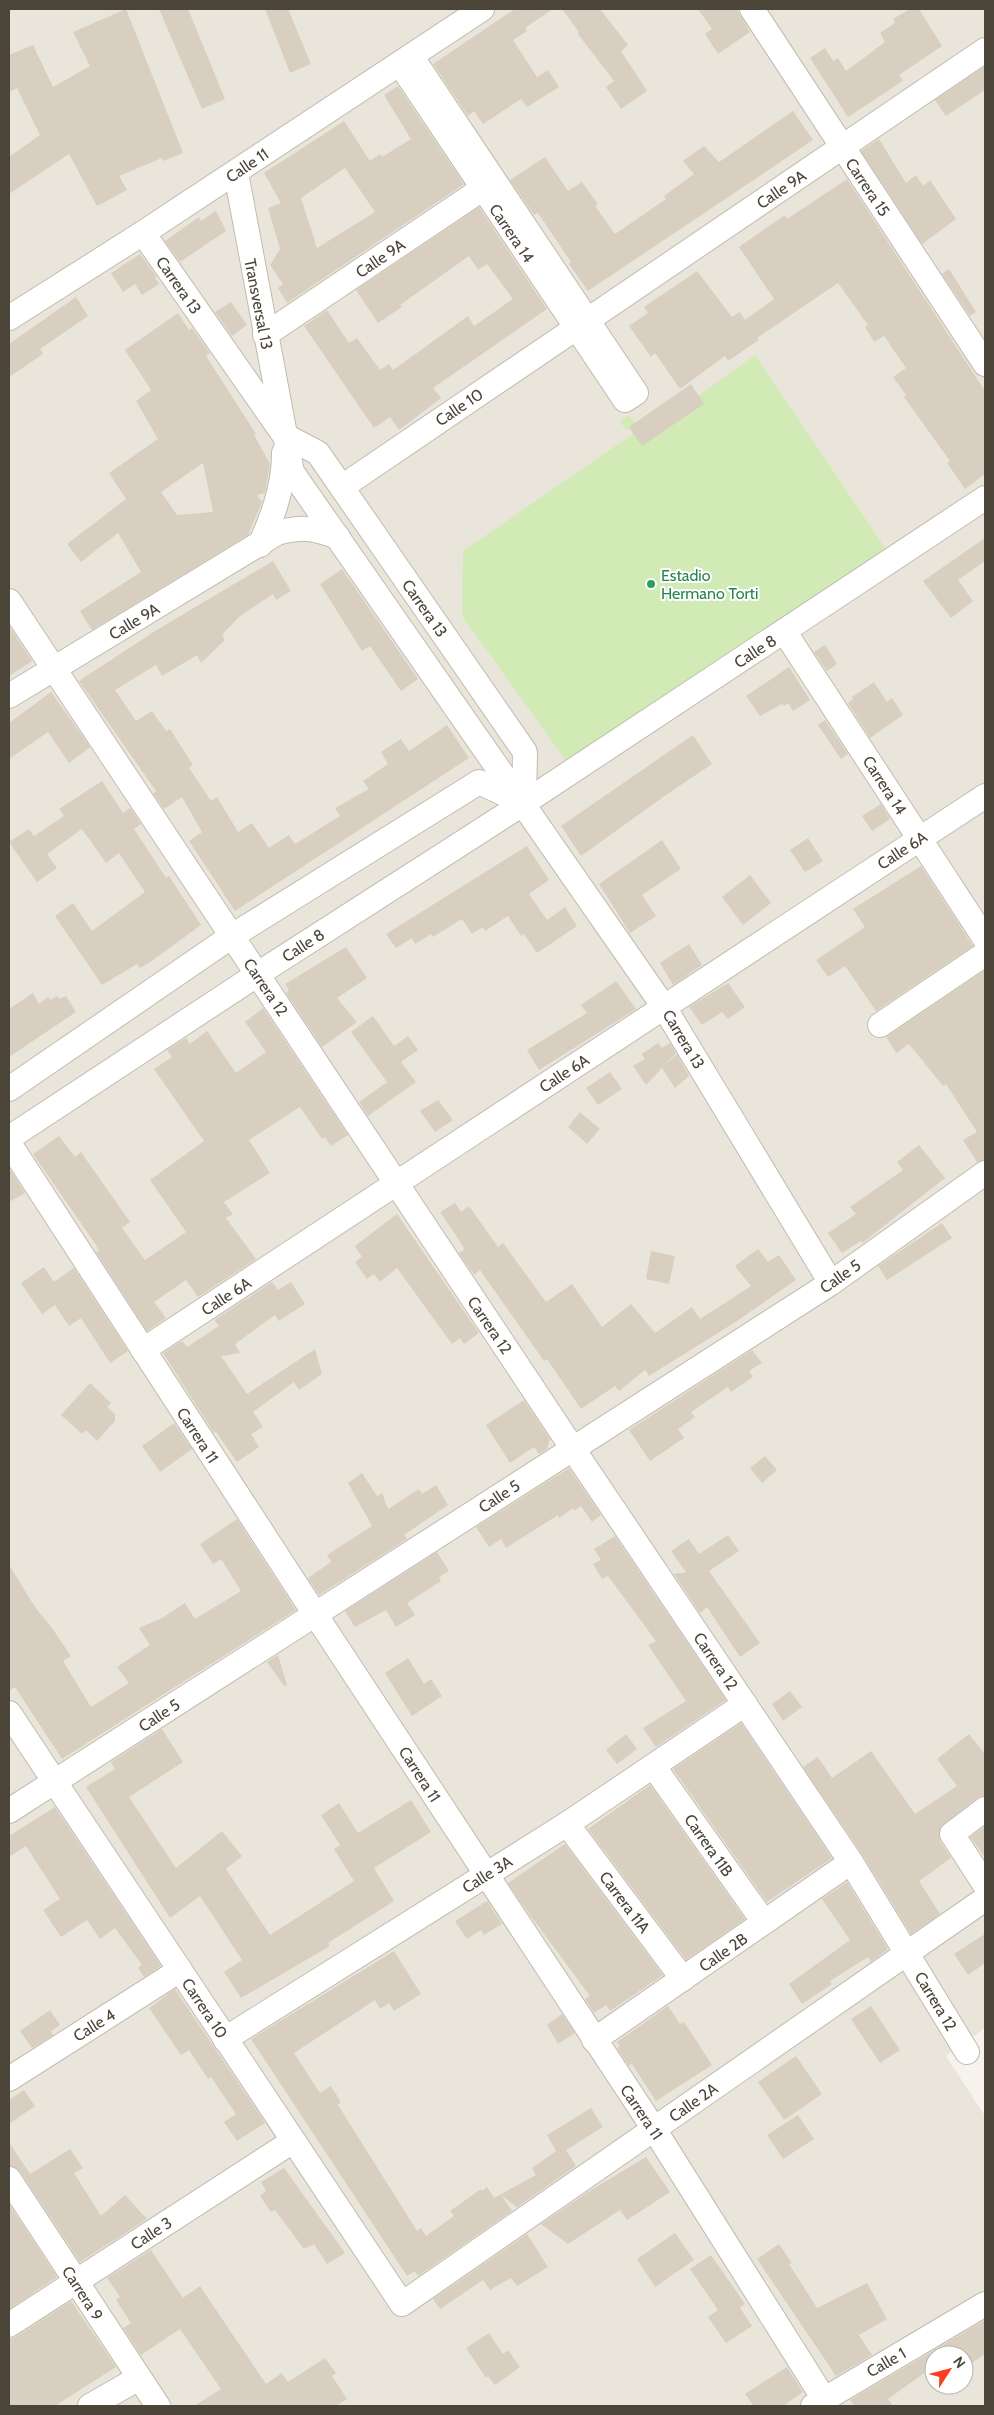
<svg xmlns="http://www.w3.org/2000/svg" width="994" height="2415" font-family="Cabin,sans-serif">
<style>
.residential{fill:#eae5da;fill-rule:evenodd}
.green{fill:#d2eab5}
.building{fill:#d8cfc1;fill-rule:evenodd}
.lines{fill:none;stroke-linecap:round;stroke-linejoin:round}
.minor-casing{stroke:#c2bbae;stroke-width:26}
.minor{stroke:#fff;stroke-width:24}
.leisure-dot{fill:#2e9e5b;stroke:#fff;stroke-width:2}
.labels{text-anchor:middle;stroke-width:4;stroke-linejoin:round;paint-order:stroke}
.street-label{font-size:16px;fill:#4b4439;stroke:#fff}
.leisure-label{font-size:16px;fill:#27864d;stroke:#fff;text-anchor:start}
</style>
<rect width="100%" height="100%" fill="#f6f3ec"/>
<path class="residential" d="M9,9H985V2028L946,2056L985,2116V2406H9ZM934,2355H964V2385H934Z"/>
<path class="green" d="M755,355L887,551L572,769L462,616L463,551L633,434L629,428L626,430L620,421L629,415L635,423L698,396Z"/>
<g class="building">
<path d="M126,9L183,153L163,161L162,158L119,176L127,190L97,206L69,154L9,194V157L40,135L17,88L9,92V55L33,45L53,87L90,66L73,32Z"/>
<path d="M159,9H188L225,99L202,109Z"/>
<path d="M265,9H288L311,64L290,73Z"/>
<path d="M515,9H553L525,28L527,31L513,40L537,77L548,70L559,87L527,107L521,99L483,124L474,111L468,116L433,64Z"/>
<path d="M562,9H600L628,45L621,51L647,91L621,109L606,87L614,81L578,34L579,32Z"/>
<path d="M698,9H737L750,32L718,54L705,34L712,29Z"/>
<path d="M910,9H919L942,46L899,75L903,81L848,117L810,58L825,48L833,61L838,58L846,71L885,42L880,33L895,23L893,19Z"/>
<path d="M985,66V90L946,116L935,100Z"/>
<path d="M398,86L464,184L287,303L278,288L283,284L270,265L280,249L268,208L281,203L264,173L344,121L370,161L380,154L382,157L411,139L384,95ZM345,168L375,212L317,248L301,198Z"/>
<path d="M793,111L813,140L588,291L569,264L571,262L538,213L534,215L510,180L545,157L568,191L582,182L598,204L595,206L615,234L666,199L664,196L694,174L683,161L704,146L719,162Z"/>
<path d="M879,139L906,183L916,175L923,186L930,180L956,219L922,244L861,151Z"/>
<path d="M847,179L985,391V474L965,489L947,463L950,461L904,397L906,395L893,377L906,368L884,336L874,342L865,327L868,325L838,283L757,338L759,340L728,361L725,356L680,389L655,353L651,357L629,326L648,313L644,307L697,271L732,317L740,312L745,320L774,299L739,247L785,215L787,219Z"/>
<path d="M479,207L547,309L433,388L441,398L399,430L390,417L374,428L304,326L327,310L349,343L357,338L380,370L389,364L393,370L468,316L474,326L513,299L487,264L478,270L469,256L400,305L402,307L378,323L356,290Z"/>
<path d="M216,211L226,231L180,262L165,241L199,217L201,221Z"/>
<path d="M140,254L157,277L155,278L159,284L142,295L135,284L123,292L111,273Z"/>
<path d="M949,269L976,312L970,316L942,274Z"/>
<path d="M76,297L88,316L40,349L43,354L9,377V344Z"/>
<path d="M231,302L247,325L232,336L215,312Z"/>
<path d="M178,313L189,330L192,328L210,353L206,356L256,434L254,435L270,464L265,493L257,495L262,502L248,535L92,630L80,611L141,572L118,533L81,562L67,544L126,499L109,473L158,439L136,401L151,390L125,350ZM203,463L213,512L177,515L161,492Z"/>
<path d="M691,384L704,404L642,446L629,427Z"/>
<path d="M985,538V561L958,580L973,601L951,618L923,581Z"/>
<path d="M273,561L291,591L276,600L273,594L239,617L222,635L225,640L201,663L197,655L162,676L156,665L115,690L136,721L152,711L166,731L170,729L193,765L189,768L211,801L217,797L238,832L252,823L269,848L289,835L295,844L340,816L335,808L369,789L363,781L388,764L381,752L401,739L409,751L447,725L469,758L235,911L189,841L202,832L182,797L164,809L153,793L156,791L79,681L155,631Z"/>
<path d="M342,569L418,679L401,691L370,646L362,651L320,584Z"/>
<path d="M9,626L32,661L9,676Z"/>
<path d="M825,645L837,664L827,671L814,652Z"/>
<path d="M789,667L810,700L793,711L788,703L784,706L782,704L760,716L746,696Z"/>
<path d="M874,682L887,702L892,698L903,715L870,738L848,703L853,699L852,697Z"/>
<path d="M51,692L90,747L69,763L48,732L9,759V723Z"/>
<path d="M825,720L848,754L841,759L818,725Z"/>
<path d="M693,735L712,764L666,795L581,856L561,826Z"/>
<path d="M102,781L123,813L130,808L141,824L134,829L166,878L169,876L201,925L149,963L140,968L137,964L102,985L55,916L73,903L92,931L145,892L119,853L106,863L82,829L47,854L57,868L37,882L9,842L29,829L34,836L64,816L59,809Z"/>
<path d="M881,804L890,819L872,831L862,816Z"/>
<path d="M808,838L823,861L805,872L790,850Z"/>
<path d="M662,840L681,869L642,895L656,916L630,933L599,884Z"/>
<path d="M527,846L549,880L529,894L547,920L565,907L577,926L537,953L524,934L521,936L508,916L485,931L483,927L472,934L462,919L433,937L431,934L415,944L412,938L396,948L386,934Z"/>
<path d="M921,866L973,946L876,1011L845,966L828,977L816,960L865,927L853,909Z"/>
<path d="M750,875L771,903L743,925L722,897Z"/>
<path d="M689,944L702,965L673,985L660,963Z"/>
<path d="M346,947L367,978L337,998L357,1022L322,1047L286,993L289,990L285,984Z"/>
<path d="M985,970V1160L977,1162L963,1140L977,1132L946,1084L943,1086L909,1044L896,1053L886,1037Z"/>
<path d="M616,981L636,1009L539,1070L527,1050L587,1013L581,1005Z"/>
<path d="M728,983L745,1007L728,1019L722,1012L702,1025L689,1007Z"/>
<path d="M33,993L39,1004L48,997L50,1000L57,996L59,999L66,996L76,1012L9,1057V1009Z"/>
<path d="M263,1008L348,1135L331,1146L325,1137L322,1139L300,1107L249,1140L270,1173L224,1202L233,1214L226,1218L256,1259L198,1297L186,1280L154,1302L166,1318L147,1331L96,1252L99,1251L96,1245L33,1154L59,1136L75,1157L81,1152L130,1222L122,1228L145,1260L186,1232L150,1180L204,1141L154,1069L172,1057L167,1050L186,1038L190,1044L207,1031L236,1073L266,1052L245,1022Z"/>
<path d="M373,1016L394,1046L408,1036L418,1050L401,1062L416,1082L368,1116L359,1102L387,1082L351,1032Z"/>
<path d="M658,1043L662,1048L670,1043L676,1053L646,1085L633,1066L645,1059L642,1054Z"/>
<path d="M677,1054L689,1076L675,1088L662,1068Z"/>
<path d="M610,1072L622,1089L598,1105L586,1088Z"/>
<path d="M438,1100L453,1120L435,1132L420,1111Z"/>
<path d="M580,1112L600,1129L587,1144L568,1127Z"/>
<path d="M919,1145L945,1178L862,1243L861,1241L842,1253L828,1233L856,1214L850,1207L903,1170L897,1162Z"/>
<path d="M11,1171L25,1193L9,1202V1172Z"/>
<path d="M455,1203L461,1212L469,1206L498,1247L503,1243L546,1302L572,1284L602,1327L631,1304L655,1333L692,1307L700,1319L751,1286L735,1266L758,1249L768,1262L779,1255L796,1280L734,1323L649,1376L645,1370L619,1391L615,1386L581,1409L547,1359L544,1361L480,1270L474,1275L459,1253L465,1249L440,1212Z"/>
<path d="M397,1214L479,1333L464,1344L460,1338L452,1344L397,1268L380,1282L374,1274L367,1279L355,1262L362,1257L355,1246Z"/>
<path d="M942,1223L952,1238L887,1280L878,1266Z"/>
<path d="M651,1251L675,1256L669,1284L646,1279Z"/>
<path d="M44,1267L54,1282L74,1268L128,1351L110,1363L81,1318L69,1326L55,1305L42,1314L21,1283Z"/>
<path d="M272,1282L278,1290L291,1282L305,1304L279,1321L275,1315L235,1344L240,1353L221,1356L247,1394L315,1349L322,1374L299,1390L294,1382L253,1412L263,1427L251,1434L259,1447L237,1462L216,1432L214,1433L163,1353L182,1341L187,1347L219,1326L214,1320Z"/>
<path d="M752,1350L762,1363L749,1371L753,1377L731,1392L728,1387L691,1412L695,1417L678,1429L684,1438L650,1461L629,1430Z"/>
<path d="M90,1383L111,1403L107,1407L115,1414V1421L97,1441L86,1430L82,1434L61,1415Z"/>
<path d="M524,1400L550,1439L547,1449L539,1454L534,1447L510,1463L486,1425Z"/>
<path d="M174,1423L192,1449L160,1472L142,1446Z"/>
<path d="M765,1456L777,1470L762,1483L750,1468Z"/>
<path d="M569,1468L601,1515L592,1522L581,1506L574,1511L573,1508L559,1518L558,1515L506,1548L501,1539L489,1547L476,1527Z"/>
<path d="M362,1473L377,1496L382,1493L388,1509L419,1489L422,1494L436,1485L448,1505L404,1535L407,1539L319,1595L308,1578L331,1562L327,1555L372,1526L348,1483Z"/>
<path d="M237,1519L296,1610L62,1759L15,1687L9,1691V1565L35,1607L52,1628L71,1656L63,1661L91,1707L129,1683L117,1667L150,1645L139,1628L162,1618L185,1603L195,1619L241,1591L221,1559L213,1564L200,1544Z"/>
<path d="M728,1535L739,1551L709,1571L760,1643L740,1657L707,1607L700,1613L674,1574L686,1572L671,1551L689,1539L699,1554Z"/>
<path d="M615,1536L726,1700L656,1747L643,1728L686,1701L648,1645L656,1641L608,1576L602,1579L593,1564L601,1560L594,1549Z"/>
<path d="M437,1552L449,1571L439,1577L441,1581L407,1603L415,1615L396,1627L386,1610L355,1627L345,1611Z"/>
<path d="M278,1655L287,1685L284,1686L267,1662Z"/>
<path d="M408,1658L424,1684L431,1679L442,1696L412,1716L385,1673Z"/>
<path d="M790,1691L802,1707L783,1721L772,1704Z"/>
<path d="M741,1723L832,1858L767,1902L673,1769Z"/>
<path d="M162,1729L183,1762L129,1797L176,1868L222,1831L242,1856L226,1869L270,1935L354,1881L334,1849L340,1845L321,1815L339,1803L358,1833L411,1800L431,1832L374,1868L394,1901L328,1943L330,1946L241,1998L224,1972L242,1960L200,1896L170,1918L86,1787L115,1769L111,1762Z"/>
<path d="M626,1734L637,1749L617,1764L606,1750Z"/>
<path d="M969,1734L985,1754V1796L977,1798L940,1828V1841L951,1858L919,1881L940,1914L911,1934L862,1854L803,1767L818,1757L832,1778L871,1751L915,1814L957,1786L937,1759Z"/>
<path d="M650,1785L745,1919L686,1960L588,1829Z"/>
<path d="M55,1807L161,1966L144,1977L138,1968L142,1965L115,1928L100,1939L87,1920L61,1937L43,1910L60,1899L26,1846L9,1857V1836Z"/>
<path d="M985,1826V1857L970,1837Z"/>
<path d="M565,1844L663,1975L610,2011L606,2005L594,2013L585,1999L590,1996L530,1915L508,1883Z"/>
<path d="M847,1882L888,1949L871,1962L868,1957L830,1981L832,1984L802,2004L789,1984L850,1940L822,1899Z"/>
<path d="M487,1901L502,1924L484,1935L481,1930L467,1939L455,1921Z"/>
<path d="M985,1934V1963L968,1975L954,1954Z"/>
<path d="M394,1951L421,1994L394,2011L389,2003L380,2009L375,2000L294,2053L320,2093L331,2086L341,2102L338,2105L417,2231L421,2228L426,2236L454,2216L450,2211L481,2189L482,2191L487,2187L494,2198L536,2175L532,2168L556,2151L547,2135L591,2108L603,2127L566,2150L576,2166L517,2207L502,2196L512,2211L418,2276L415,2271L407,2276L251,2039Z"/>
<path d="M175,1989L265,2123L237,2141L224,2122L236,2114L211,2077L208,2079L189,2050L181,2055L149,2008Z"/>
<path d="M668,2006L680,2024L684,2022L712,2065L656,2101L632,2064L629,2066L617,2048L620,2046L617,2042Z"/>
<path d="M871,2006L900,2050L880,2063L851,2019Z"/>
<path d="M50,2010L60,2025L51,2031L53,2035L32,2048L20,2031Z"/>
<path d="M562,2014L575,2033L558,2044L547,2025Z"/>
<path d="M796,2056L822,2094L784,2120L758,2082Z"/>
<path d="M24,2090L35,2106L9,2124V2100Z"/>
<path d="M798,2115L814,2139L783,2159L767,2135Z"/>
<path d="M9,2142L30,2174L70,2149L83,2168L74,2173L101,2216L125,2195L147,2219L80,2262L20,2171L9,2165Z"/>
<path d="M646,2157L670,2192L627,2220L620,2210L568,2244L541,2224L591,2190Z"/>
<path d="M284,2168L345,2253L327,2264L314,2244L304,2249L275,2210L271,2212L260,2196L266,2191L261,2182Z"/>
<path d="M9,2204L57,2277L9,2309Z"/>
<path d="M675,2233L694,2260L655,2287L637,2259Z"/>
<path d="M527,2234L548,2267L517,2286L511,2278L490,2290L483,2280L440,2309L433,2299Z"/>
<path d="M779,2244L792,2263L789,2264L817,2308L867,2283L887,2319L859,2335L872,2355L836,2376L757,2259Z"/>
<path d="M151,2250L183,2298L200,2286L266,2384L282,2373L288,2382L325,2358L336,2373L332,2376L347,2399L336,2406H194L221,2389L180,2329L141,2355L123,2328L131,2323L116,2300L120,2297L107,2278Z"/>
<path d="M711,2255L745,2304L740,2308L752,2326L726,2343L708,2317L718,2310L690,2269Z"/>
<path d="M71,2301L116,2367L55,2406H9V2339L16,2337Z"/>
<path d="M985,2320V2354L972,2363L966,2355H934V2366L888,2399L893,2406H855L850,2400Z"/>
<path d="M489,2333L503,2354L508,2350L520,2367L495,2385L488,2376L486,2378L466,2348Z"/>
<path d="M787,2367L803,2392L783,2406H754L745,2394Z"/>
</g>
<g class="lines">
<g class="minor-casing">
<g id="minor">
<path d="M752,9L985,364"/>
<path d="M400,64L625,400L636,393L411,56"/>
<path d="M236,173L292,472L664,1007L831,1283"/>
<path d="M143,233L284,435L318,453L525,752L524,803"/>
<path d="M9,318L143,233L482,9"/>
<path d="M265,335L494,181"/>
<path d="M342,487L985,50"/>
<path d="M260,545C273,516 284,486 284,453"/>
<path d="M9,601L573,1449L851,1862L967,2052"/>
<path d="M784,631L985,939"/>
<path d="M9,696L277,533C302,526 314,528 338,537"/>
<path d="M880,1025L985,954"/>
<path d="M9,1089L232,936L479,782L522,802"/>
<path d="M9,1138L258,974L524,803L985,498"/>
<path d="M9,1143L315,1614L654,2129L824,2399"/>
<path d="M143,1350L985,796"/>
<path d="M9,1713L402,2304L985,1899"/>
<path d="M654,1767L764,1922"/>
<path d="M985,1809L952,1834L985,1885"/>
<path d="M9,1811L831,1283L985,1173"/>
<path d="M567,1824L683,1979"/>
<path d="M225,2039L567,1824L745,1704"/>
<path d="M594,2040L851,1862"/>
<path d="M9,2079L180,1970"/>
<path d="M9,2179L158,2406"/>
<path d="M9,2325L293,2141"/>
<path d="M90,2406L139,2378"/>
<path d="M813,2406L985,2304"/>
</g>
</g>
<use href="#minor" class="minor"/>
</g>
<circle class="leisure-dot" cx="651" cy="584" r="5"/>
<g class="labels">
<g class="street-label">
<text transform="translate(247 165) rotate(-34)" y="6">Calle 11</text>
<text transform="translate(868 187) rotate(56)" y="6">Carrera 15</text>
<text transform="translate(781 189) rotate(-34)" y="6">Calle 9A</text>
<text transform="translate(512 233) rotate(56)" y="6">Carrera 14</text>
<text transform="translate(380 258) rotate(-34)" y="6">Calle 9A</text>
<text transform="translate(179 285) rotate(55)" y="6">Carrera 13</text>
<text transform="translate(259 304) rotate(79)" y="6">Transversal 13</text>
<text transform="translate(459 407) rotate(-34)" y="6">Calle 10</text>
<text transform="translate(425 608) rotate(55)" y="6">Carrera 13</text>
<text transform="translate(134 621) rotate(-31)" y="6">Calle 9A</text>
<text transform="translate(755 651) rotate(-33)" y="6">Calle 8</text>
<text transform="translate(885 785) rotate(57)" y="6">Carrera 14</text>
<text transform="translate(902 850) rotate(-33)" y="6">Calle 6A</text>
<text transform="translate(303 945) rotate(-33)" y="6">Calle 8</text>
<text transform="translate(266 987) rotate(56)" y="6">Carrera 12</text>
<text transform="translate(684 1039) rotate(59)" y="6">Carrera 13</text>
<text transform="translate(564 1073) rotate(-33)" y="6">Calle 6A</text>
<text transform="translate(840 1276) rotate(-35)" y="6">Calle 5</text>
<text transform="translate(226 1296) rotate(-33)" y="6">Calle 6A</text>
<text transform="translate(490 1325) rotate(56)" y="6">Carrera 12</text>
<text transform="translate(198 1435) rotate(57)" y="6">Carrera 11</text>
<text transform="translate(499 1496) rotate(-33)" y="6">Calle 5</text>
<text transform="translate(716 1661) rotate(56)" y="6">Carrera 12</text>
<text transform="translate(159 1715) rotate(-33)" y="6">Calle 5</text>
<text transform="translate(420 1774) rotate(57)" y="6">Carrera 11</text>
<text transform="translate(709 1845) rotate(55)" y="6">Carrera 11B</text>
<text transform="translate(487 1874) rotate(-32)" y="6">Calle 3A</text>
<text transform="translate(625 1902) rotate(53)" y="6">Carrera 11A</text>
<text transform="translate(723 1952) rotate(-35)" y="6">Calle 2B</text>
<text transform="translate(936 2001) rotate(59)" y="6">Carrera 12</text>
<text transform="translate(205 2008) rotate(56)" y="6">Carrera 10</text>
<text transform="translate(94 2025) rotate(-32)" y="6">Calle 4</text>
<text transform="translate(693 2102) rotate(-35)" y="6">Calle 2A</text>
<text transform="translate(642 2112) rotate(56)" y="6">Carrera 11</text>
<text transform="translate(151 2233) rotate(-33)" y="6">Calle 3</text>
<text transform="translate(83 2293) rotate(57)" y="6">Carrera 9</text>
<text transform="translate(886 2362) rotate(-30)" y="6">Calle 1</text>
</g>
<g class="leisure-label">
<text x="661" y="581">Estadio<tspan x="661" dy="18">Hermano Torti</tspan></text>
</g>
</g>
<rect width="994" height="2415" fill="none" stroke="#4b4439" stroke-width="20"/>
<g transform="translate(949 2370) rotate(54)"><circle r="24" fill="#ffffff" stroke="#b7b4b0"/>
<path d="M0-4L9 19L0 12L-9 19Z" fill="#fc3f1d"/>
<text y="-8" font-size="14" font-weight="bold" text-anchor="middle" fill="#4b4439">N</text>
</g>
</svg>
